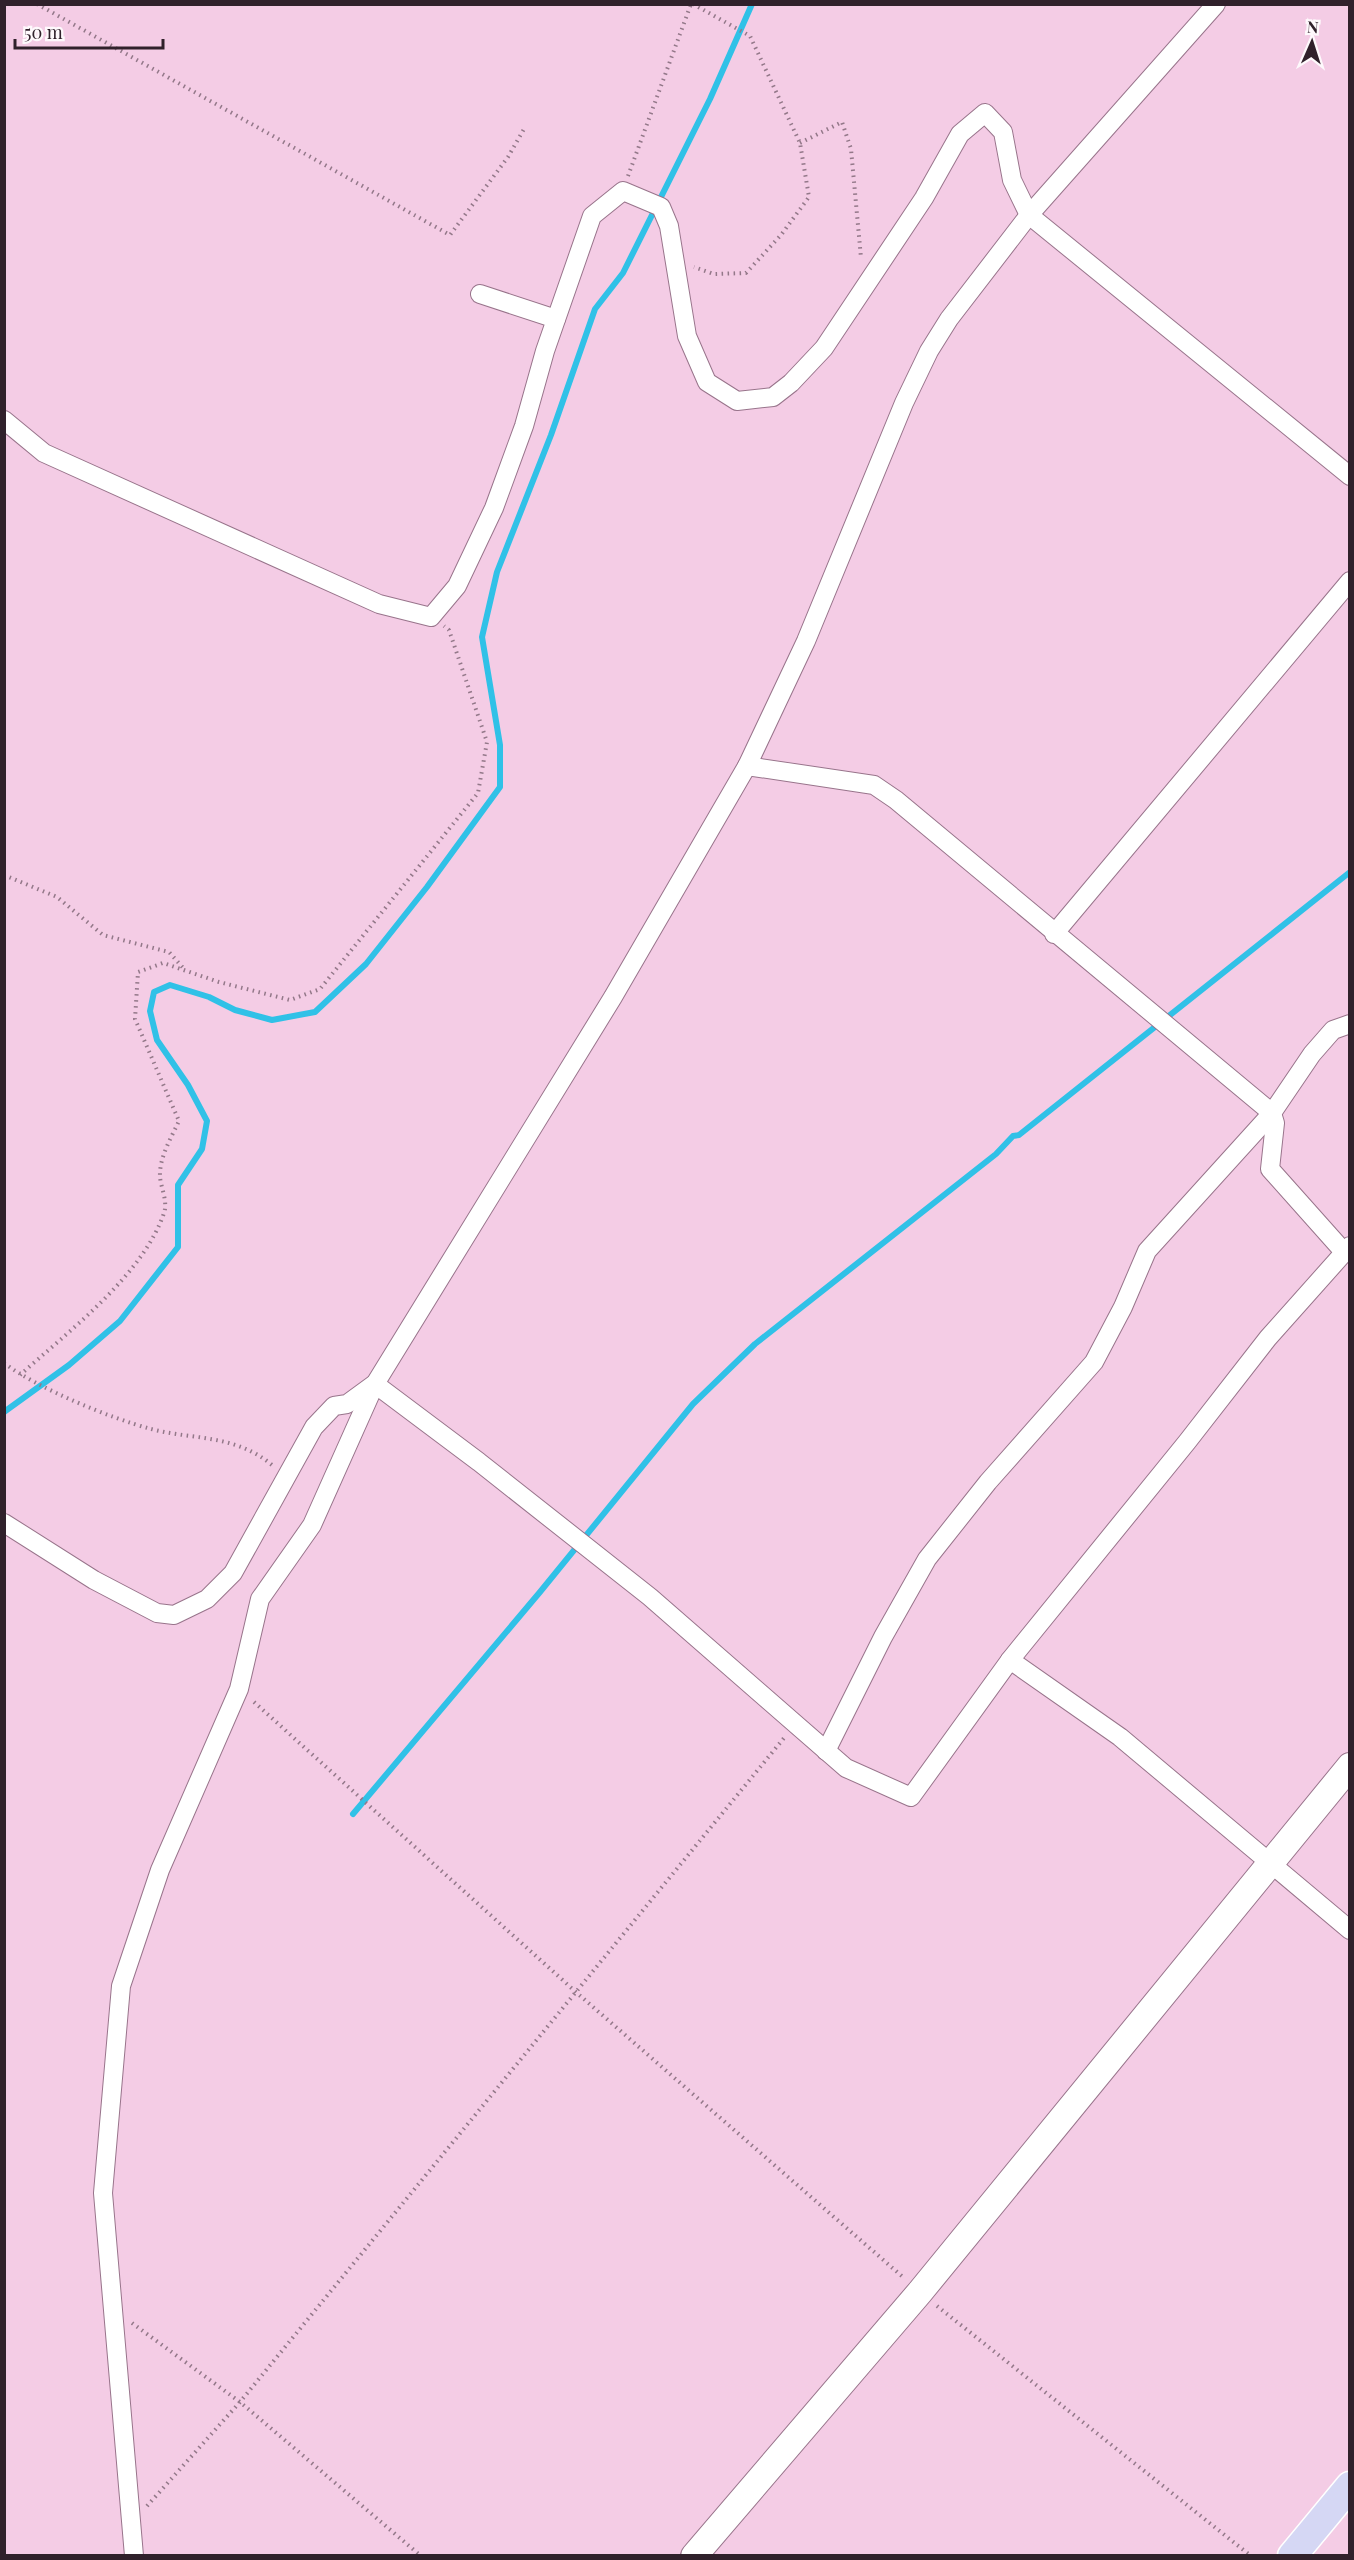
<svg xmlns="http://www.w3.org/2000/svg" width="1354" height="2560" font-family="'Playfair Display',serif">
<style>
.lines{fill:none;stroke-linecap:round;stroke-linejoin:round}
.stream{stroke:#30c1e7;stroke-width:6}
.street-casing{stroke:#98748b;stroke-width:20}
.secondary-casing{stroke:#98748b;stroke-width:28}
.primary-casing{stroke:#fff;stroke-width:31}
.path{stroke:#937889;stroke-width:4;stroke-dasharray:1.5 4.5;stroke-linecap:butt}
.street{stroke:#fff;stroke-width:18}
.secondary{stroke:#fff;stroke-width:26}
.primary{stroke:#d5d7f4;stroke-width:28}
</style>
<rect width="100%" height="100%" fill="#f4cce5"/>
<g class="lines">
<g class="stream">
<path d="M4,1412L69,1365L120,1321L178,1247V1185L202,1149L207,1121L188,1085L157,1040L150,1011L154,992L170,985L209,997L235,1010L272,1020L315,1012L366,964L427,887L500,787V745L482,637L497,572L551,435L595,309L623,273L710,99L752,4"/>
<path d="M353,1814L540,1592L693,1404L755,1344L996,1154L1013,1136L1019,1135L1350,872"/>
</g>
<g class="street-casing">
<g id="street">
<path d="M480,294L556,319"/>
<path d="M4,420L44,453L379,604L431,617L457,586L494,508L524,426L545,351L592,216L623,191L661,207L669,226L687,336L707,382L737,401L773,397L791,383L824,348L924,198L960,134L985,113L1003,132L1012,180L1029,215L1350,476"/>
<path d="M747,766L874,785L896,800L1272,1113L1275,1123L1270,1169L1344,1252"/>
<path d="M1054,934L1350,581"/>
<path d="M375,1384L479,1462L650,1597L846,1768L911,1797L1010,1660L1187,1442L1268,1338L1350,1246"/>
<path d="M4,1523L94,1580L157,1613L174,1615L207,1599L233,1573L314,1427L334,1406L347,1404L373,1385"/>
<path d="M1010,1660L1120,1737L1350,1930"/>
<path d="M826,1751L883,1637L927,1559L988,1482L1094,1362L1123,1307L1147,1251L1272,1113L1312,1054L1333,1030L1350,1024"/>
<path d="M134,2556L103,2193L121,1986L160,1870L239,1689L260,1599L312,1525L375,1384L613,997L747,766L806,641L904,403L929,351L949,319L1029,215L1216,4"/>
</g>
</g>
<g class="secondary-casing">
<path id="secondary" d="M694,2556L920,2292L1350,1766"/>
</g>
<g class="primary-casing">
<path id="primary" d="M1292,2556L1350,2486"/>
</g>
<g class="path">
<path d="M37,4L450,235L508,157L524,129"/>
<path d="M693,4L750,36L800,143L809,197L781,235L746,273L714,274L694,267"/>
<path d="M784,4H790"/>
<path d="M800,143L842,122L851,149L861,258"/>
<path d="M628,176L691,4"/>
<path d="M4,875L57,897L103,935L169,952L185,970"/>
<path d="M4,1363C37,1388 110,1418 151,1429C193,1440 235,1434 272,1465"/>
<path d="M20,1375C68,1332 143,1275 164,1213C168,1202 161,1188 160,1177C159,1158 171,1138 179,1121L135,1019L138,972L163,963L219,982L290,1000L320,989L478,793L487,742L449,630L444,626"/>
<path d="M254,1702L577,1993L904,2278"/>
<path d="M937,2306L1251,2556"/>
<path d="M132,2323L240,2402L421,2556"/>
<path d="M147,2506L240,2402L784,1738"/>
</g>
<use href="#street" class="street"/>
<use href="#secondary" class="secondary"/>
<use href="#primary" class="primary"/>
</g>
<rect width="1354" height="2560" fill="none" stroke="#30212b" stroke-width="12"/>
<g transform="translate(1312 42) rotate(3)" stroke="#fef9fc" stroke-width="4.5" paint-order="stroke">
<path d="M0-4.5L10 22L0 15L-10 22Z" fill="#30212b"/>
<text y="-9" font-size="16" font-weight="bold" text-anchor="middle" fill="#30212b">N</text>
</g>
<path d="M15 39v9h148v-9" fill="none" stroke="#30212b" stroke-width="3"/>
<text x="24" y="39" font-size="18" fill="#30212b" stroke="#fef9fc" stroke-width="4.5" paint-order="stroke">50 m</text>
</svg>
